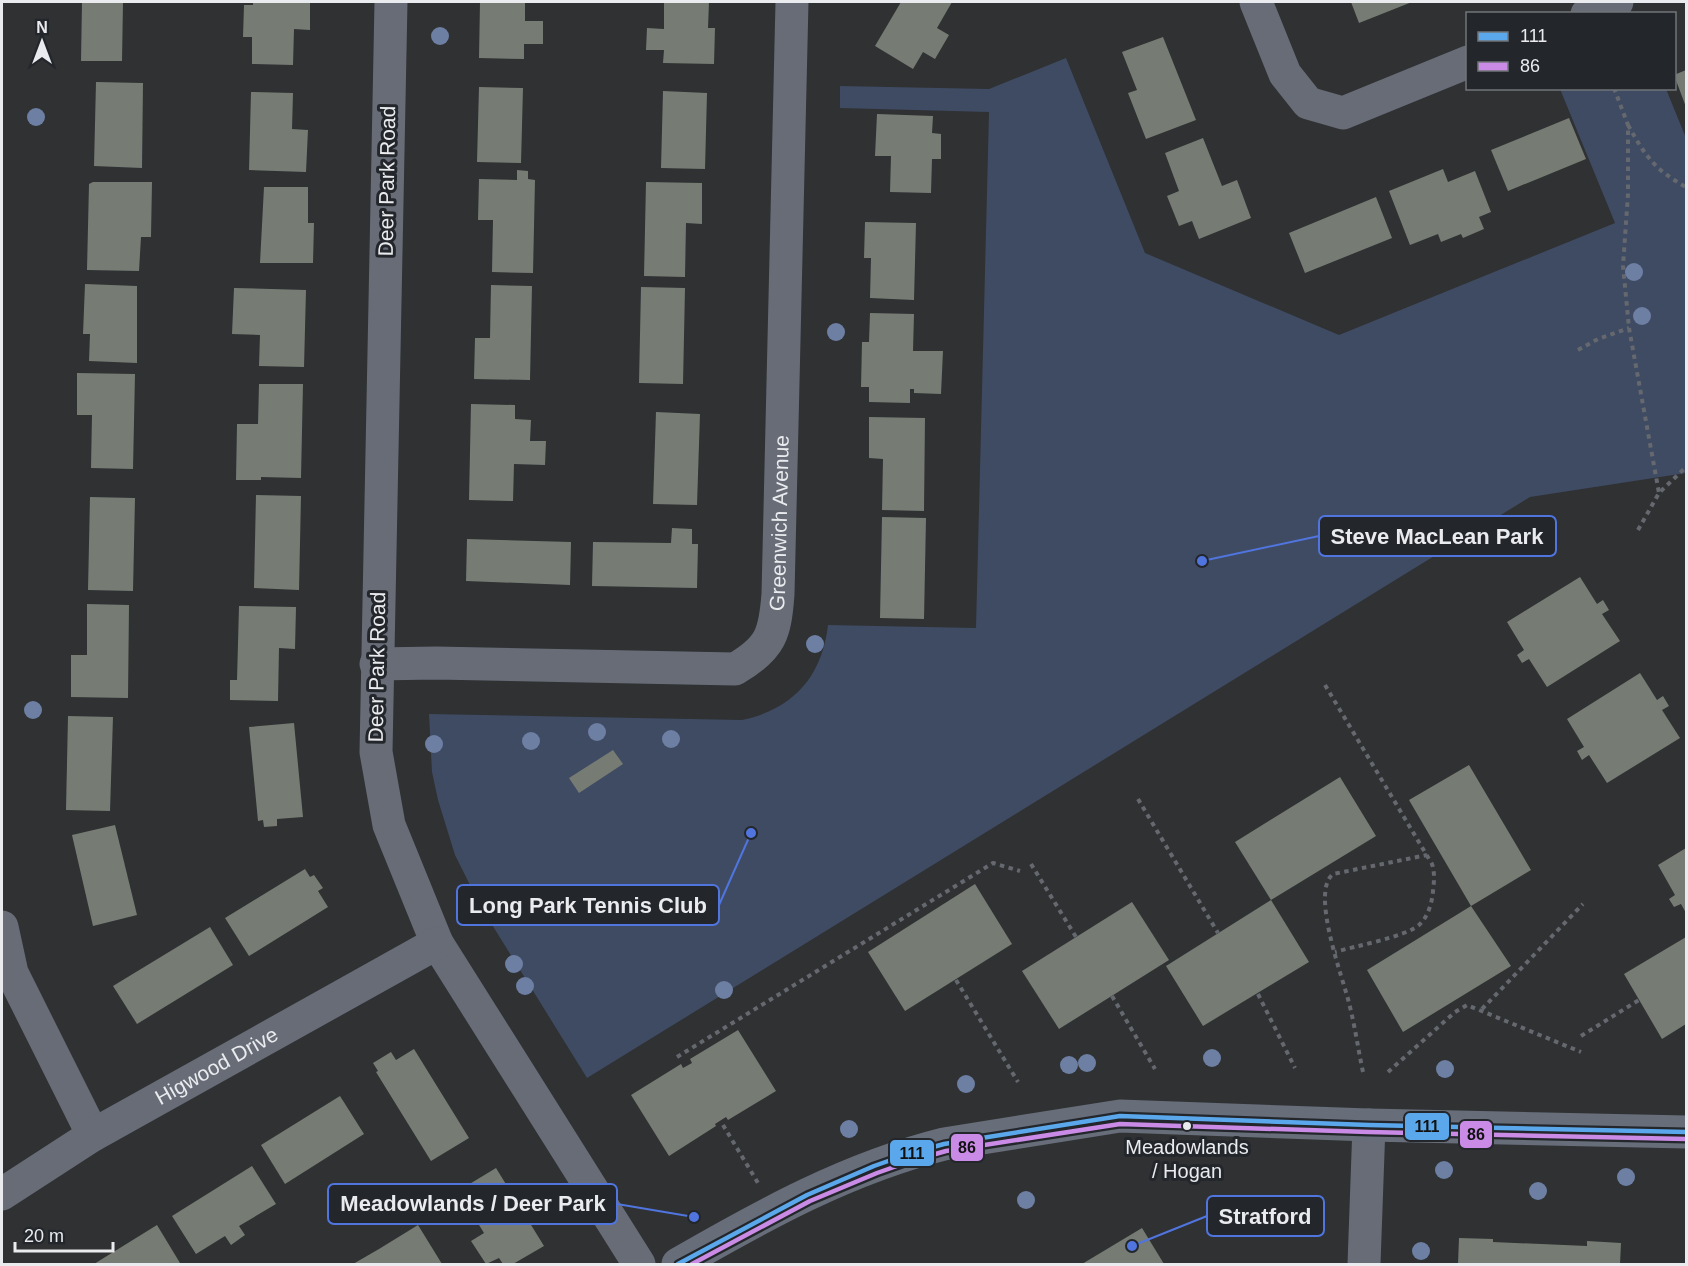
<svg xmlns="http://www.w3.org/2000/svg" width="1688" height="1266" font-family="Helvetica,sans-serif">
<style>
.green{fill:#3f4b62}
.building{fill:#767c74}
.lines{fill:none;stroke-linecap:round;stroke-linejoin:round}
.path{stroke:#65696f;stroke-width:4;stroke-dasharray:4.5 4.5;stroke-linecap:butt}
.minor{stroke:#676c77;stroke-width:33}
.major{stroke:#676d79;stroke-width:33}
.bus-1-casing{stroke:#23262b;stroke-width:9}
.bus-2-casing{stroke:#23262b;stroke-width:9}
.bus-1{stroke:#5aa8eb;stroke-width:4.5}
.bus-2{stroke:#ca8be6;stroke-width:4.5}
.tree{fill:#6d7fa3}
.bus-dot{fill:#e9ebee;stroke:#23262b;stroke-width:2}
.labels{text-anchor:middle;stroke-width:6;stroke-linejoin:round;paint-order:stroke}
.bus-label{font-size:20px;fill:#e9ebee;stroke:#23262b}
.street-label{font-size:21px;fill:#e9ebee;stroke:#23262b}
.leader{fill:none;stroke:#5075de;stroke-width:2}
.callout-dot{fill:#5075de;stroke:#23262b;stroke-width:2}
.callout{fill:#23262b;stroke:#5075de;stroke-width:2}
.callout-label{font-size:22px;text-anchor:middle;font-weight:bold;fill:#e9ebee}
.line-badge{stroke:#23262b;stroke-width:2}
.pale-badge-label{font-size:16px;text-anchor:middle;font-weight:bold;fill:#111}
</style>
<rect width="100%" height="100%" fill="#2f3133"/>
<path class="green" d="M1066,58L1145,253L1339,335L1615,223L1560,89H1666L1686,138V473L1530,497L587,1078L481,907L455,855L438,800L432,772L429,714L742,720C793,709 822,677 828,625L976,628L989,112L840,108V86L989,89Z"/>
<g class="building">
<path d="M82,2H123L122,61H81Z"/>
<path d="M253,2H310V30L294,29L293,65L252,64V37H243L244,5H253Z"/>
<path d="M480,2H525V21H543V44H524V59L479,58Z"/>
<path d="M664,2H709L708,28H715L714,64L663,63L664,50H646L647,28L664,29Z"/>
<path d="M901,2H952L937,28L949,35L935,59L923,52L913,69L875,46Z"/>
<path d="M1351,2H1412L1359,23Z"/>
<path d="M1163,37L1196,120L1146,139L1128,93L1137,90L1122,52Z"/>
<path d="M1686,70V107L1674,75Z"/>
<path d="M96,82L143,83L142,168L94,166Z"/>
<path d="M479,87L523,88L521,163L477,162Z"/>
<path d="M663,91L707,93L705,169L661,168Z"/>
<path d="M251,92L293,93L292,129L308,130L306,172L249,170Z"/>
<path d="M877,114L933,116L932,133L941,134V159H932L931,193L890,192L891,156H875Z"/>
<path d="M1569,118L1586,159L1508,191L1491,150Z"/>
<path d="M1203,138L1222,186L1237,180L1251,218L1199,239L1192,221L1179,226L1167,196L1179,191L1165,153Z"/>
<path d="M1443,169L1448,182L1475,171L1491,212L1479,217L1484,229L1463,238L1461,234L1441,242L1438,234L1410,245L1389,191Z"/>
<path d="M517,170L528,171V179L535,180L533,273L492,272L493,220H478L479,179L517,180Z"/>
<path d="M93,182H152L151,237H141L139,271L87,270L89,184Z"/>
<path d="M646,182L702,183V224L686,223L685,277L644,276Z"/>
<path d="M264,187H308V223H314L313,263H260Z"/>
<path d="M1376,197L1392,238L1305,273L1289,233Z"/>
<path d="M865,222L916,223L914,300L870,298L871,258H864Z"/>
<path d="M85,284L137,286V363L89,361L90,334H83Z"/>
<path d="M491,285L532,286L530,380L474,379L475,338H490Z"/>
<path d="M641,287L685,288L683,384L639,383Z"/>
<path d="M234,288L306,290L304,367L259,366L260,335L232,334Z"/>
<path d="M870,313L914,314L913,351H943L941,394L914,393V389H910V403L869,402V387H861L862,342H869Z"/>
<path d="M77,373L135,374L133,469L91,468L92,415H77Z"/>
<path d="M259,384H303L301,478L261,477V480H236L237,424H258Z"/>
<path d="M471,404L515,405V419L531,420L530,441H546L545,465L514,464L513,501L469,500Z"/>
<path d="M656,412L700,414L697,505L653,504Z"/>
<path d="M869,417L925,418L924,511L882,510L883,459L869,458Z"/>
<path d="M256,495L301,496L299,590L254,588Z"/>
<path d="M90,497L135,498L133,591L88,590Z"/>
<path d="M882,517L926,518L924,619L880,618Z"/>
<path d="M672,528L692,529V544H698L697,588L592,586L593,542L671,543Z"/>
<path d="M467,539L571,542L570,585L466,581Z"/>
<path d="M1580,577L1597,604L1603,600L1609,610L1602,614L1620,641L1547,687L1529,659L1522,663L1517,655L1524,650L1507,622Z"/>
<path d="M87,604L129,605L128,698L71,697V655H87Z"/>
<path d="M239,606L296,607L295,649L279,648L278,701L230,700V680H237Z"/>
<path d="M1640,673L1657,700L1663,696L1669,706L1662,710L1680,738L1607,783L1589,755L1582,760L1577,751L1584,747L1567,719Z"/>
<path d="M68,716L113,717L110,811L66,810Z"/>
<path d="M294,723L303,817L277,819V826L264,827L263,820L258,821L249,727Z"/>
<path d="M613,750L623,764L579,793L569,778Z"/>
<path d="M1469,765L1531,870L1471,906L1511,966L1403,1032L1367,970L1471,906L1409,800Z"/>
<path d="M1340,777L1376,836L1271,900L1235,842Z"/>
<path d="M115,825L137,915L93,926L72,835Z"/>
<path d="M1686,848V913L1681,904L1674,907L1669,899L1675,895L1658,865Z"/>
<path d="M305,869L310,877L314,875L323,888L318,891L328,907L249,956L225,918Z"/>
<path d="M975,884L1012,944L905,1011L868,952Z"/>
<path d="M1271,900L1309,962L1203,1026L1166,966Z"/>
<path d="M1132,902L1169,960L1059,1029L1022,971Z"/>
<path d="M210,927L233,965L137,1024L113,986Z"/>
<path d="M1686,937V1024L1662,1039L1624,974Z"/>
<path d="M738,1030L776,1091L728,1120L726,1117L715,1124L716,1126L669,1156L631,1095L681,1064L683,1068L692,1063L690,1059Z"/>
<path d="M414,1049L469,1138L431,1161L376,1072L378,1071L373,1063L391,1052L396,1060Z"/>
<path d="M340,1096L364,1134L285,1184L261,1145Z"/>
<path d="M252,1166L276,1204L239,1226L245,1235L231,1245L225,1236L196,1254L172,1216Z"/>
<path d="M496,1168L544,1246L513,1264H503L499,1258L486,1264L471,1241L484,1233L458,1191Z"/>
<path d="M157,1225L180,1263L177,1264H94Z"/>
<path d="M418,1225L442,1264H353L379,1249Z"/>
<path d="M1142,1228L1164,1264H1082Z"/>
<path d="M1459,1238L1493,1239V1242L1587,1246V1241L1621,1243L1620,1264H1458Z"/>
</g>
<g class="lines">
<g class="path">
<path d="M1614,88L1628,125V194L1623,266L1629,328L1659,493"/>
<path d="M1628,125C1646,157 1654,169 1686,187"/>
<path d="M1578,350L1598,339L1629,328"/>
<path d="M1638,530L1659,493L1686,467"/>
<path d="M1325,685L1432,864C1435,873 1434,882 1433,891C1432,903 1428,917 1419,925C1405,937 1355,946 1335,952"/>
<path d="M1138,799L1218,933"/>
<path d="M1031,864L1076,937"/>
<path d="M956,980L1018,1082"/>
<path d="M1258,994L1295,1068"/>
<path d="M1112,996L1155,1069"/>
<path d="M1482,1009L1583,904"/>
<path d="M1581,1036L1639,1000"/>
<path d="M677,1057L993,863L1020,871"/>
<path d="M1363,1072C1358,1049 1355,1026 1349,1003C1343,978 1310,892 1333,874L1427,855"/>
<path d="M1388,1072L1455,1012L1467,1005L1581,1052"/>
<path d="M723,1125L758,1183"/>
</g>
<g class="minor">
<path d="M391,2L376,752L389,825L437,943L639,1264"/>
<path d="M1256,2L1285,74L1308,103L1343,113L1468,62"/>
<path d="M1587,14L1617,2"/>
<path id="s1" d="M376,664L436,663L735,669C771,648 775,634 778,594L792,2"/>
<path d="M2,927L12,973L93,1135"/>
<path id="s2" d="M2,1194L93,1135L437,943"/>
<path d="M1364,1264L1369,1125"/>
</g>
<path class="major" d="M678,1264C763,1215 848,1168 944,1144L1120,1116L1369,1125L1686,1132"/>
<g class="bus-1-casing">
<path id="bus-1" d="M678,1264L807,1195L874,1166L908,1154L944,1144L1120,1116L1369,1125L1686,1132"/>
</g>
<g class="bus-2-casing">
<path id="bus-2" d="M692,1264L810,1201L877,1173L911,1161L946,1151L1120,1124L1369,1132L1686,1139"/>
</g>
<use href="#bus-1" class="bus-1"/>
<use href="#bus-2" class="bus-2"/>
</g>
<g class="tree">
<circle cx="440" cy="36" r="9"/>
<circle cx="36" cy="117" r="9"/>
<circle cx="1634" cy="272" r="9"/>
<circle cx="1642" cy="316" r="9"/>
<circle cx="836" cy="332" r="9"/>
<circle cx="815" cy="644" r="9"/>
<circle cx="33" cy="710" r="9"/>
<circle cx="597" cy="732" r="9"/>
<circle cx="671" cy="739" r="9"/>
<circle cx="531" cy="741" r="9"/>
<circle cx="434" cy="744" r="9"/>
<circle cx="470" cy="894" r="9"/>
<circle cx="514" cy="964" r="9"/>
<circle cx="525" cy="986" r="9"/>
<circle cx="724" cy="990" r="9"/>
<circle cx="1212" cy="1058" r="9"/>
<circle cx="1087" cy="1063" r="9"/>
<circle cx="1069" cy="1065" r="9"/>
<circle cx="1445" cy="1069" r="9"/>
<circle cx="966" cy="1084" r="9"/>
<circle cx="849" cy="1129" r="9"/>
<circle cx="1444" cy="1170" r="9"/>
<circle cx="1626" cy="1177" r="9"/>
<circle cx="1538" cy="1191" r="9"/>
<circle cx="1026" cy="1200" r="9"/>
<circle cx="1421" cy="1251" r="9"/>
</g>
<circle class="bus-dot" cx="1187" cy="1126" r="5"/>
<g class="labels">
<g class="bus-label">
<text x="1187" y="1154">Meadowlands<tspan x="1187" dy="24">/ Hogan</tspan></text>
</g>
<g class="street-label">
<text transform="translate(387 181) rotate(-89)" y="7">Deer Park Road</text>
<text dy="7" stroke="none"><textPath href="#s1" startOffset="522">Greenwich Avenue</textPath></text>
<text transform="translate(377 667) rotate(-89)" y="7">Deer Park Road</text>
<text dy="7" stroke="none"><textPath href="#s2" startOffset="250">Higwood Drive</textPath></text>
</g>
</g>
<path class="leader" d="M1202 561L1319 536M751 833L719 905M694 1217L617 1204M1132 1246L1207 1216"/>
<g class="callout-dot">
<circle cx="1202" cy="561" r="6"/>
<circle cx="751" cy="833" r="6"/>
<circle cx="694" cy="1217" r="6"/>
<circle cx="1132" cy="1246" r="6"/>
</g>
<g class="callout">
<rect x="1319" y="516" width="237" height="40" rx="6"/>
<rect x="457" y="885" width="262" height="40" rx="6"/>
<rect x="328" y="1184" width="289" height="40" rx="6"/>
<rect x="1207" y="1196" width="117" height="40" rx="6"/>
</g>
<g class="callout-label">
<text x="1437" y="544">Steve MacLean Park</text>
<text x="588" y="913">Long Park Tennis Club</text>
<text x="473" y="1211">Meadowlands / Deer Park</text>
<text x="1265" y="1224">Stratford</text>
</g>
<g class="line-badge">
<rect x="1404" y="1112" width="46" height="29" rx="6" fill="#5aa8eb"/>
<rect x="1459" y="1120" width="34" height="29" rx="6" fill="#ca8be6"/>
<rect x="950" y="1133" width="34" height="29" rx="6" fill="#ca8be6"/>
<rect x="889" y="1139" width="46" height="28" rx="6" fill="#5aa8eb"/>
</g>
<g class="pale-badge-label">
<text x="1427" y="1132">111</text>
<text x="1476" y="1140">86</text>
<text x="967" y="1153">86</text>
<text x="912" y="1159">111</text>
</g>
<rect width="1688" height="1266" fill="none" stroke="#e9ebee" stroke-width="6"/>
<rect x="1466" y="12" width="210" height="78" fill="#23262b" stroke="#727579" stroke-width="1.5"/>
<rect x="1478" y="32" width="30" height="9" fill="#5aa8eb" stroke="#727579" stroke-width="1.5"/>
<text x="1520" y="42" font-size="18" fill="#e9ebee">111</text>
<rect x="1478" y="62" width="30" height="9" fill="#ca8be6" stroke="#727579" stroke-width="1.5"/>
<text x="1520" y="72" font-size="18" fill="#e9ebee">86</text>
<g transform="translate(42 42)" stroke="#23262b" stroke-width="4.5" paint-order="stroke">
<path d="M0-4.5L10 22L0 15L-10 22Z" fill="#e9ebee"/>
<text y="-9" font-size="16" font-weight="bold" text-anchor="middle" fill="#e9ebee">N</text>
</g>
<path d="M15 1242v9h98v-9" fill="none" stroke="#e9ebee" stroke-width="3"/>
<text x="24" y="1242" font-size="18" fill="#e9ebee" stroke="#23262b" stroke-width="4.5" paint-order="stroke">20 m</text>
</svg>
